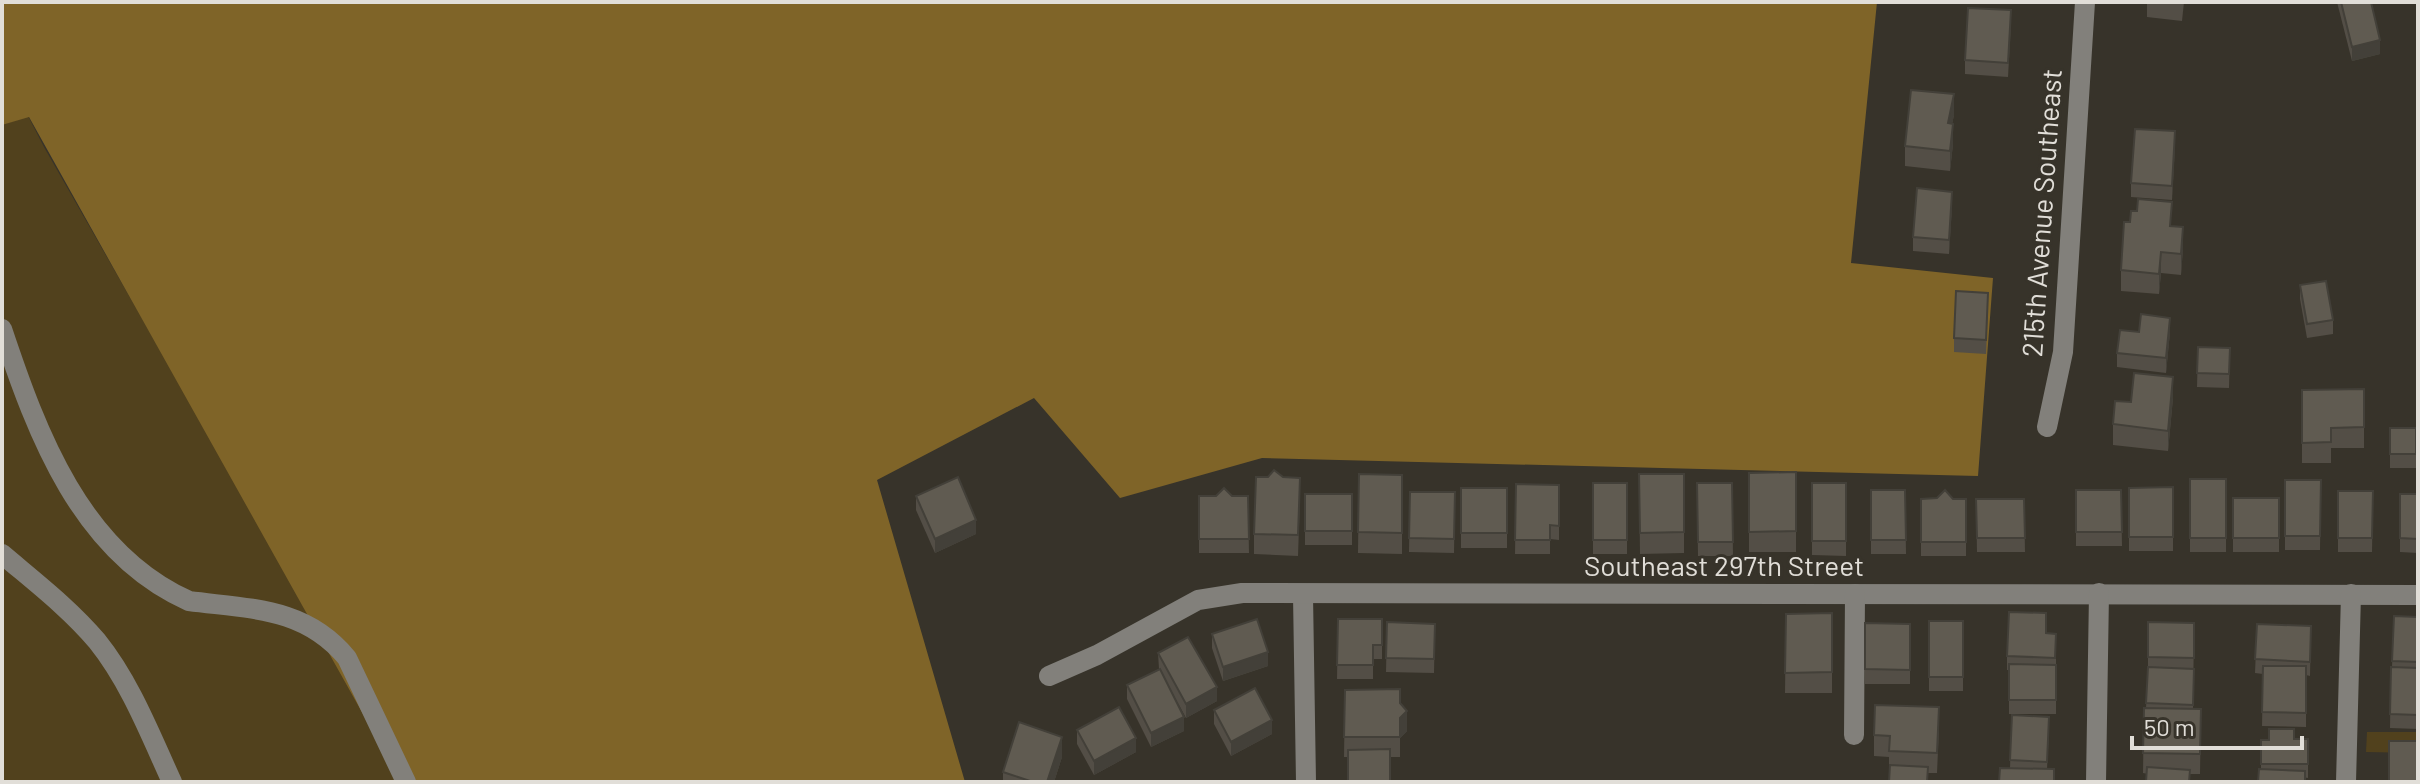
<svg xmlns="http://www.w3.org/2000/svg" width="2420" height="784" font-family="Barlow,sans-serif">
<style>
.green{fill:#51411d}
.forest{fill:#7f6428}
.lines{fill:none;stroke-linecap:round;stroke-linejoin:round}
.minor{stroke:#82807b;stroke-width:20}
.wall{fill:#534e46}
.shaded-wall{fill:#434039}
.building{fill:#605b51;stroke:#434039;stroke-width:2}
.labels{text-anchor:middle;stroke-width:6;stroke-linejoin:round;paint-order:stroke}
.street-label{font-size:28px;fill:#e1ded8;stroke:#37332a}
</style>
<rect width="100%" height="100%" fill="#37332a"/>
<g class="green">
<path d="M28,116L44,147L407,782H2V125Z"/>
<path d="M2367,732H2418V753L2366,752Z"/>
</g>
<path class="forest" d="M2,2H1877L1851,263L1993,278L1978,476L1262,458L1120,498L1034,398L877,480L965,782H401L29,117L2,125Z"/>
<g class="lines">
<g class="minor">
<path d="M2,329C37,434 81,553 189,601C250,609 305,607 347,658L406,782"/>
<path d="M2047,427L2063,352L2085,2"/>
<path d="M2,554C35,582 69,608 97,641C130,682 150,734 172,782"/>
<path d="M1303,595L1306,782"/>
<path d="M1049,676L1097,655L1198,600L1242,593L2418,595"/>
<path d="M1854,735L1855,594"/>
<path d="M2096,782L2099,593"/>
<path d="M2346,782L2351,594"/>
</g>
</g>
<g class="wall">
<path d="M2147,2H2184L2182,21L2147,17Z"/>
<path d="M2337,2H2371L2380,54L2352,61Z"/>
<path d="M2011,24L2008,77L1965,74V60Z"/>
<path d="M1954,115L1952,124L1953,144L1950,171L1905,166V146Z"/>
<path d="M2175,145L2172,200L2131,197V183Z"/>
<path d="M1952,206L1949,254L1913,251V237Z"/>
<path d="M2171,226L2183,248L2181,275L2161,273L2159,294L2121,291V270Z"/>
<path d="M2300,285L2333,320V334L2307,338L2300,299Z"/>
<path d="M1988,307L1986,354L1954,352V338Z"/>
<path d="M2139,332H2170L2166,373L2117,367V353Z"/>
<path d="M2198,347L2230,348L2229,388L2197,387Z"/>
<path d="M2364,389V448H2331V463H2302V390Z"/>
<path d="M2173,398L2168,451L2113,445V424L2131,402Z"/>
<rect x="2390" y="428" width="26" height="40"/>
<path d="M1796,472V552H1749V473Z"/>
<path d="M1359,474L1402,475V554L1358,553Z"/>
<path d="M1639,474H1684V553L1640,554Z"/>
<rect x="2190" y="479" width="36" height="73"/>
<path d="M2285,480H2321L2320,550H2285Z"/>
<rect x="1593" y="483" width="34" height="71"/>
<path d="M1697,483H1732L1733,556H1698Z"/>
<path d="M1812,483H1846V556L1812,555Z"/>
<path d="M1516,484L1559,485V540L1550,539V554H1515Z"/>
<path d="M2173,487V551H2129V488Z"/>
<rect x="1461" y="488" width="46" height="60"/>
<path d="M1871,490H1905L1906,554H1871Z"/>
<path d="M2076,490H2121L2122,546H2076Z"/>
<path d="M2338,491H2373L2372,552H2338Z"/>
<path d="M1410,492H1455L1454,553L1409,552Z"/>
<rect x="1305" y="494" width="47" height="51"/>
<path d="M2400,494H2418V553L2400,552Z"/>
<path d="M916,496L976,534L935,553L916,510Z"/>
<path d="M1199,496H1248L1249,553H1199Z"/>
<path d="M1300,498L1298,556L1254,554V534Z"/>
<rect x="2233" y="498" width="46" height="54"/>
<rect x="1921" y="499" width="45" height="57"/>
<path d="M1976,499H2024L2025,552H1977Z"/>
<path d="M1832,613V693H1785L1786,614Z"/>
<path d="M2394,616L2418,617V729L2390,728L2391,667H2392Z"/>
<path d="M1338,619H1382V659H1373V679H1337Z"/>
<rect x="1929" y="621" width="34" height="70"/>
<path d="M1387,622L1435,624L1434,673L1386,672Z"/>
<path d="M2148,622L2194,623L2193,709H2201L2200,774H2190V782L2143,773L2144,708H2146L2148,671Z"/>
<path d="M1865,623L1910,624V684H1865Z"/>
<path d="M2257,624L2311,626L2310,676L2306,675V727L2262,726L2263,674L2255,673Z"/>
<path d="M1212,634L1268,666L1223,681L1212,648Z"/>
<path d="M2046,634H2056V714H2009V670H2007V656Z"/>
<path d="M1158,653L1217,701L1186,718L1166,681L1184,731L1151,747L1127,699V685L1159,669Z"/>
<path d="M1345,690L1400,703L1407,731L1400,738V757H1344Z"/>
<path d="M1214,710L1272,734L1231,756L1214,724Z"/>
<path d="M2012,715L2049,731L2047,769L2010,768Z"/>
<path d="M1939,728L1937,773H1928V782H1889V757L1874,756V735Z"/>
<path d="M1077,730L1136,752L1094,775L1077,744Z"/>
<path d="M2294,739H2308V778L2261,770V740Z"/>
<path d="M1062,757L1054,782H1003V772Z"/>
</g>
<g class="shaded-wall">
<path d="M2380,40V54L2352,61V47Z"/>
<path d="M1954,94V115L1948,144V123Z"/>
<path d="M1953,124V144L1950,171V151Z"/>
<path d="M2175,131V145L2172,200V186Z"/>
<path d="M1952,192V206L1949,254V240Z"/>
<path d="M2183,227V248L2181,275V254Z"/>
<path d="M2161,252V273L2159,294V274Z"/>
<path d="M2170,318V332L2166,373V358Z"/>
<path d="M2173,377V398L2168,451V431Z"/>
<path d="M976,520V534L935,553V539Z"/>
<path d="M1268,652V666L1223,681V667Z"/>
<path d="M1217,687V701L1186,718V704Z"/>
<path d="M1407,711V731L1400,738V757V718Z"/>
<path d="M1184,717V731L1151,747V733Z"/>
<path d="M1272,720V734L1231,756V742Z"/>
<path d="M1062,737V757L1054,782H1047Z"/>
<path d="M1136,738V752L1094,775V761Z"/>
</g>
<g class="building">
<path d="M2341,2H2371L2380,40L2352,47Z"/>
<path d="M1968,8L2011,10L2008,63L1965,60Z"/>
<path d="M1911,90L1954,94L1948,123L1953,124L1950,151L1905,146Z"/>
<path d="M2135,129L2175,131L2172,186L2131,183Z"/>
<path d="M1917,188L1952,192L1949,240L1913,237Z"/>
<path d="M2138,199L2172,202L2170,226L2183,227L2181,254L2161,252L2159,274L2121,270L2124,222H2130L2131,211H2137Z"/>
<path d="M2326,281L2333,320L2307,324L2300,285Z"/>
<path d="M1956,291L1988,293L1986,340L1954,338Z"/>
<path d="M2141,314L2170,318L2166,358L2117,353L2120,330L2139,332Z"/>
<path d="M2198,347L2230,348L2229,374L2197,373Z"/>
<path d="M2134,373L2173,377L2168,431L2113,424L2115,401L2131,402Z"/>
<path d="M2364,389V427L2331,428V442L2302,443V390Z"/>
<rect x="2390" y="428" width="26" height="26"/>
<path d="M1274,470L1283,477L1300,478L1298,535L1254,534L1256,477H1268Z"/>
<path d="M1796,472V531L1749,532V473Z"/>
<path d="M1359,474L1402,475V533L1358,532Z"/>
<path d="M1639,474H1684V532L1640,533Z"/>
<path d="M958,477L976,520L935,539L916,496Z"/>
<rect x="2190" y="479" width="36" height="59"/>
<path d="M2285,480H2321L2320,536H2285Z"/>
<rect x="1593" y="483" width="34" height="57"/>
<path d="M1697,483H1732L1733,542H1698Z"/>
<rect x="1812" y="483" width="34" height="58"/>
<path d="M1516,484L1559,485V526L1550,525V540H1515Z"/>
<path d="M2173,487V537H2129V488Z"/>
<path d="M1224,488L1232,496H1248L1249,539H1199V496H1216Z"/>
<rect x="1461" y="488" width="46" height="45"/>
<path d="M1871,490H1905L1906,540H1871Z"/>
<path d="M1945,490L1953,499H1966V542H1921V499L1937,498Z"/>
<path d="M2076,490H2121L2122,532H2076Z"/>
<path d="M2338,491H2373L2372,538H2338Z"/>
<path d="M1410,492H1455L1454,539L1409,538Z"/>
<rect x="1305" y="494" width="47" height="37"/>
<path d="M2400,494H2418V539L2400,538Z"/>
<rect x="2233" y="498" width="46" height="40"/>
<path d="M1976,499H2024L2025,538H1977Z"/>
<path d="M2009,612L2046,613V633L2056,634L2055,658L2007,656Z"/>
<path d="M1832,613V672L1785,673L1786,614Z"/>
<path d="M2394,616L2418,617V662L2392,661Z"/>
<path d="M1257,619L1268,652L1223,667L1212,634Z"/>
<path d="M1338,619H1382V645H1373V665H1337Z"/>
<rect x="1929" y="621" width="34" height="56"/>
<path d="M1387,622L1435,624L1434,659L1386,658Z"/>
<path d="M2148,622L2194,623V658L2148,657Z"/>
<path d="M1865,623L1910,624V670L1865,669Z"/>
<path d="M2257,624L2311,626L2310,662L2255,659Z"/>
<path d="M1188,637L1217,687L1186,704L1158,653Z"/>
<path d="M2009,664L2056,665V700H2009Z"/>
<path d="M2263,666H2306V713L2262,712Z"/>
<path d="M2148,667L2194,669L2193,705L2146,703Z"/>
<path d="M2391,667L2418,668V715L2390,714Z"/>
<path d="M1160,669L1184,717L1151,733L1127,685Z"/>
<path d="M1255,688L1272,720L1231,742L1214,710Z"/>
<path d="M1400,689V703L1407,711L1400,718V737H1344L1345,690Z"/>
<path d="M1875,705L1939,707L1937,753L1889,751L1890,736L1874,735Z"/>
<path d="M1119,707L1136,738L1094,761L1077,730Z"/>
<path d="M2144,708L2201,709L2200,754L2143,753Z"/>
<path d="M2012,715L2049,717L2047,762L2010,760Z"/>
<path d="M1019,722L1062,737L1047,782H1033L1003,772Z"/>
<path d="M2269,729H2294V739H2308V764H2261V740H2269Z"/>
<rect x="2389" y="741" width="29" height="41"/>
<path d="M1390,749V782H1348V750Z"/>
<path d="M1890,765L1928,767L1927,782H1889Z"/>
<path d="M2147,767L2190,770L2189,782H2146Z"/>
<path d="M2000,768L2054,769V782H1999Z"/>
<path d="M2259,769L2305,771V782H2258Z"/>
</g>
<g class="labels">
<g class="street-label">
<text transform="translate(2042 213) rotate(-86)" y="10">215th Avenue Southeast</text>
<text x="1724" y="576">Southeast 297th Street</text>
</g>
</g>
<rect width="2420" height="784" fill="none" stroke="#e1ded8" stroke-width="8"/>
<path d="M2132 736v12h170v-12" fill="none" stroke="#e1ded8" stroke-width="4"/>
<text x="2144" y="736" font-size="24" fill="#e1ded8" stroke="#37332a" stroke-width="6" paint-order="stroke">50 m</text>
</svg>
